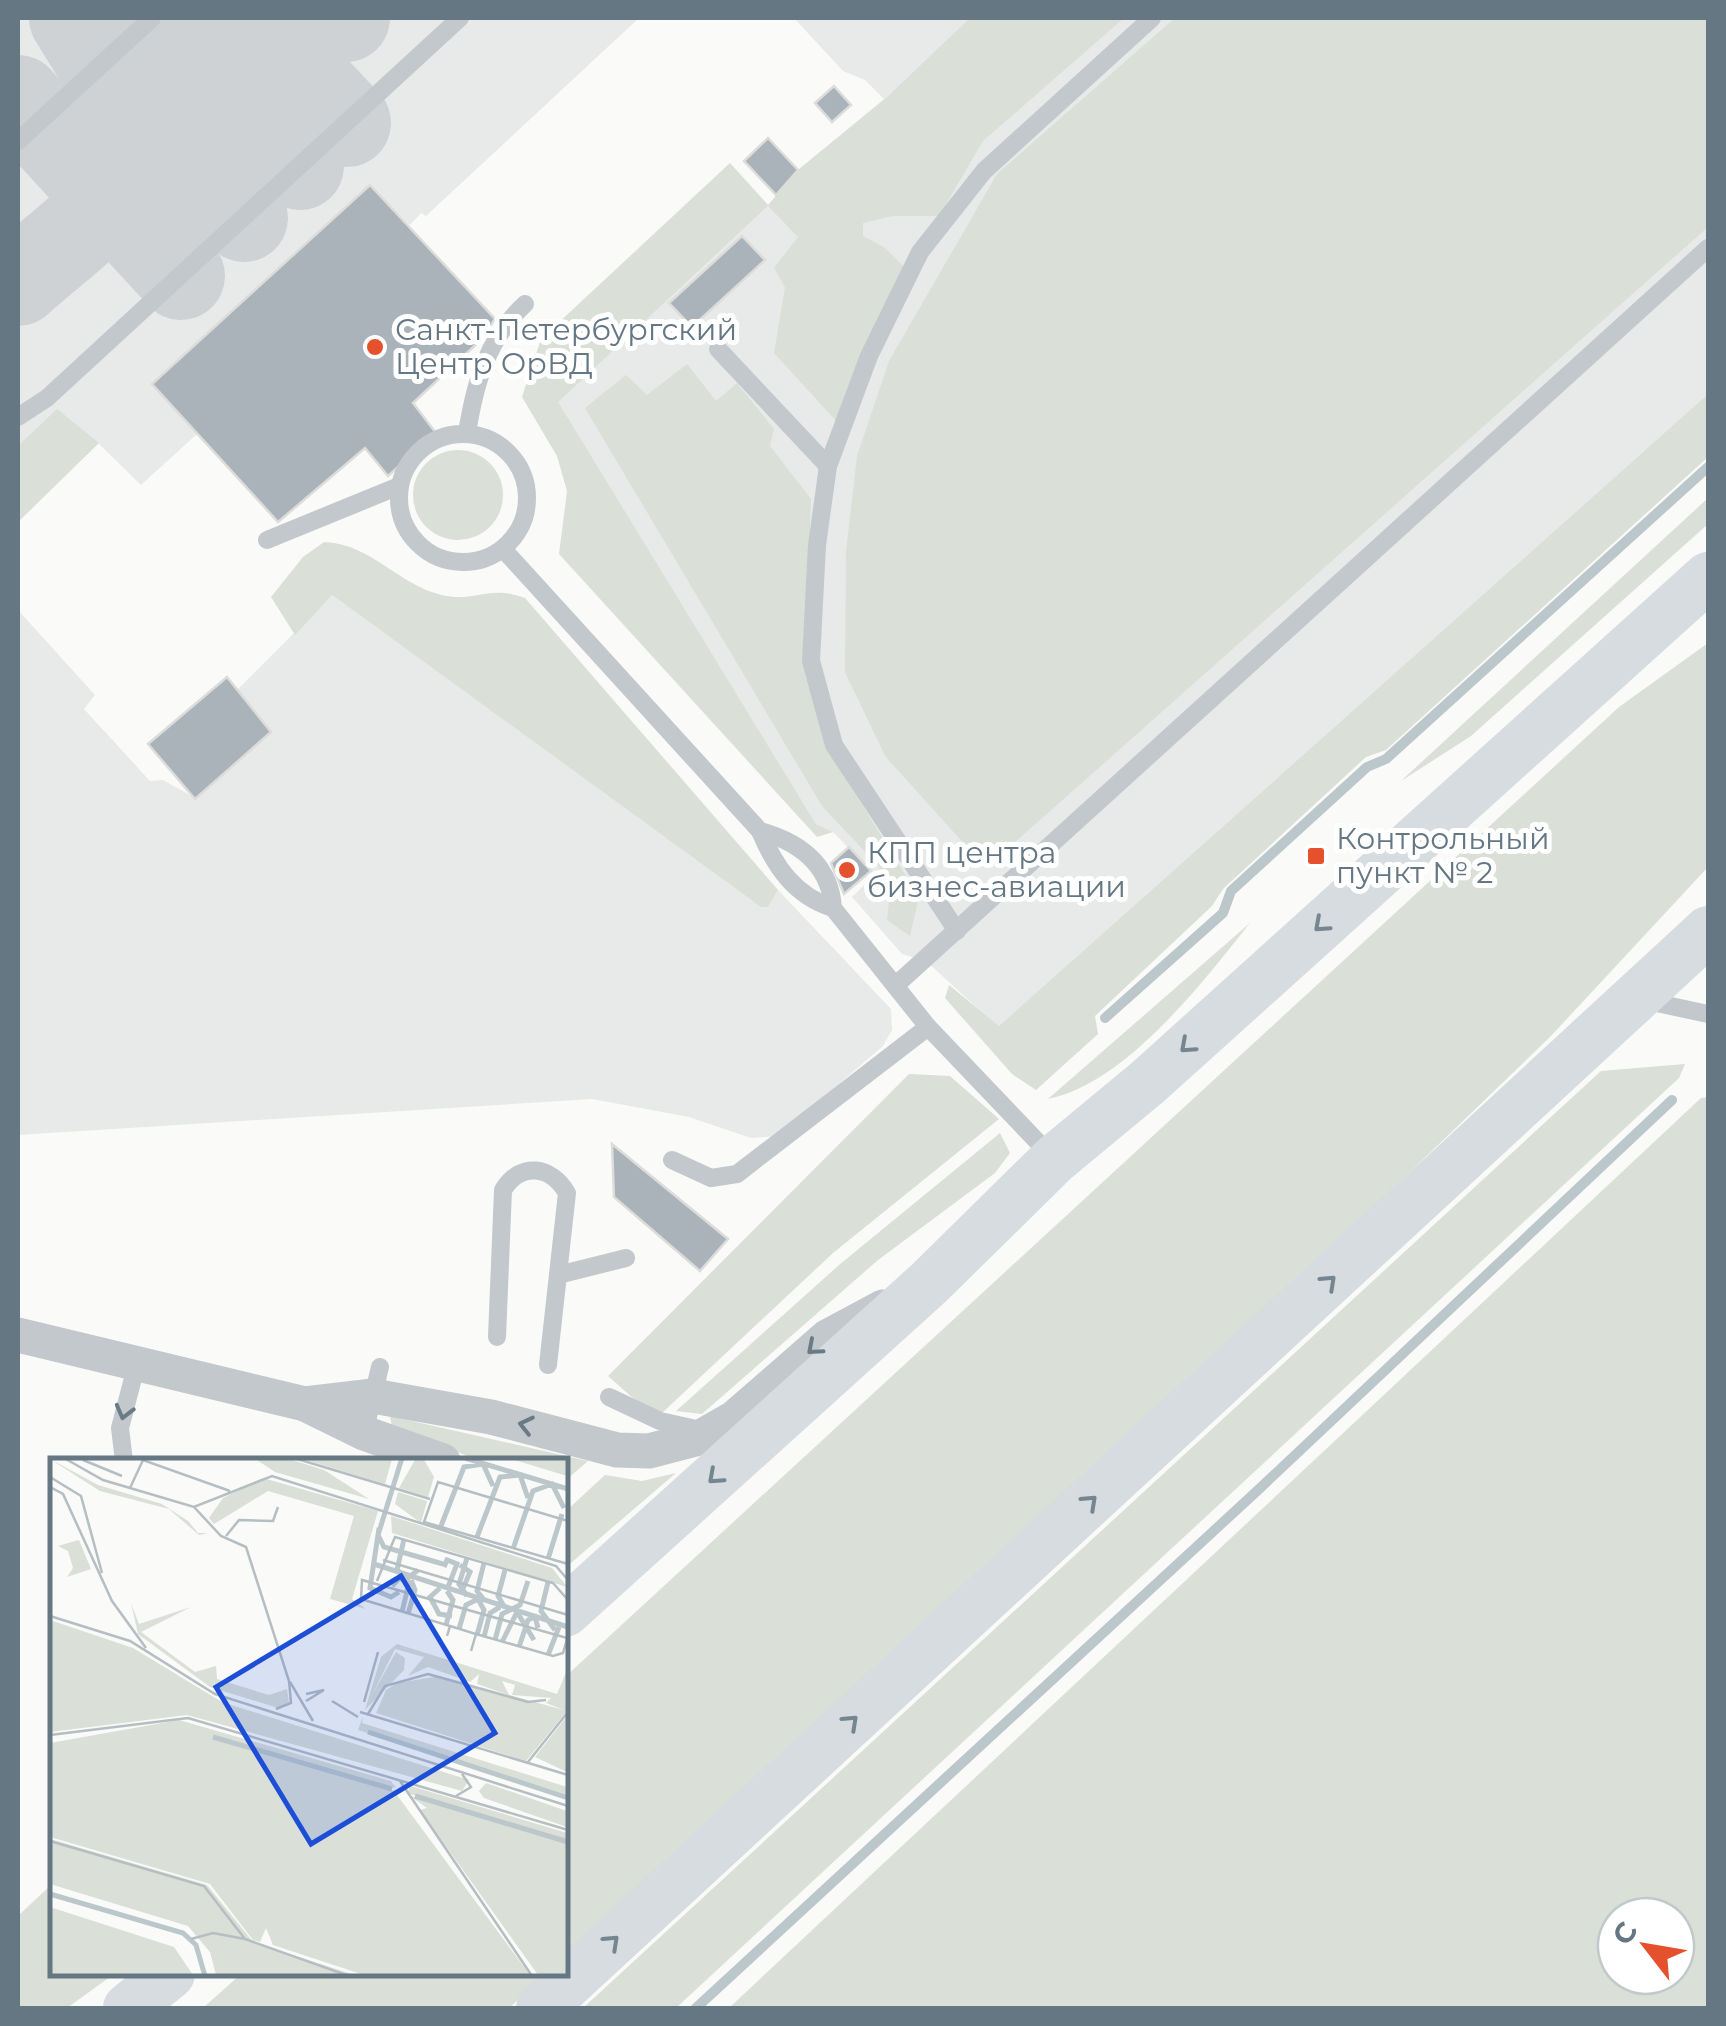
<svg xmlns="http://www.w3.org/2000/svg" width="1726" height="2026" font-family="Montserrat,sans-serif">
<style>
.built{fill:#e8e9e9}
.green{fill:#dadfd7;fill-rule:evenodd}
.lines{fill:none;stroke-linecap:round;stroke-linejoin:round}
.stream{stroke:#bbc7cb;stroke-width:10}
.taxiway{stroke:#ced2d4;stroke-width:88}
.building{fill:#aab3b9;stroke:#dcdcda;stroke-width:2.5}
.service{stroke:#c3c8cc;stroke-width:18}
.minor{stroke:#c3c8cc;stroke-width:35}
.secondary{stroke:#d6dcdf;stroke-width:50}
.oneway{stroke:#758691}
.oneway2{stroke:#697b87}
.poi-dot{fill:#e5512c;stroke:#fff;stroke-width:4}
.labels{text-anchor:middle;stroke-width:10;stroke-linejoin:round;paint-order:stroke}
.poi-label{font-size:30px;fill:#647783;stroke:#fff;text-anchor:start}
.inset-river{fill:none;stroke:#bbc7cb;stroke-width:5}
.inset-road{fill:none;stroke:#b5bec2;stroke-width:2.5}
.view{fill:#1d4ed8;fill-opacity:0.15;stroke:#1d4ed8;stroke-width:5}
.inset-edge{fill:none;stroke:#647783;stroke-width:5}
</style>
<rect width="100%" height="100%" fill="#fafaf8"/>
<g class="built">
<path d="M18,18H639L426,216L421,213L410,225L369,186L152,384L197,434L141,485L98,443L18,522Z"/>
<path d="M794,18H1708V394L998,1027L926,961L902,954L852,897L873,876L871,871L833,832L816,824L557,402L768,206L798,170L884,99L865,80L843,71Z"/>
<path d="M332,595L760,906L768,907L778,890L891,1009L892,1030L883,1046L778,1136L751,1138L689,1117L592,1099L18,1135V610L95,695L84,709L150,781L163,780L195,798L271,732L237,690Z"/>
</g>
<g class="green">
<path d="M970,18H1124L983,141L939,216H893L863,223V236L885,248L904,267L839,424L774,353L785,287L774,268L798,237L768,206L558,402L816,824L833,832L817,837L559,554L567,491L557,456L522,397L541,339L730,163L768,205L798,170L885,99Z"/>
<path d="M1175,18H1708V227L986,868L885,756L845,672L846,552L857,456L889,361L997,174Z"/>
<path d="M687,364L716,401L737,383L774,429L770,446L811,499L805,675L845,777L919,897L910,936L887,920L889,901L883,871L822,806L585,408L626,375L647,395Z"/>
<path d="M1708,394V457L1386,750L1366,757L1223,889L1212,906L1095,1016L1098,1034L1036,1090L1012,1074L945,998L949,985L999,1026Z"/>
<path d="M57,409L99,443L18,522V446Z"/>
<circle cx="458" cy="495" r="45"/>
<path d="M1708,498V524L1471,736L1401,781Z"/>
<path d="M324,542C372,544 398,585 442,595C475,603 488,584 525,598L778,890L768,907H761L332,595L295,635L271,597L303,557Z"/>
<path d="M1708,643V867L1550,1037L1382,1199L565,1957V1677L1619,707Z"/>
<path d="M1250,923C1202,983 1126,1083 1048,1099Z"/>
<path d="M1685,1064L1679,1078L676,2008H583L1601,1071Z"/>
<path d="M909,1074L950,1076L999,1119L833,1253L662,1413L634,1399L608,1376Z"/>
<path d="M1708,1097V2008H729L1701,1098ZM1616,1916H1676V1976H1616Z"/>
<path d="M1000,1133L1010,1153L995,1173L878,1260L702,1414L676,1411L839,1265Z"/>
<path d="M390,1416L588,1461L565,1481V1461H481L392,1427Z"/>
<path d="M676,1473L565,1568V1512L605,1475L642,1481Z"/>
<path d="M52,1884V1974H114L67,2008H18V1916Z"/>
<path d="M241,1974H547L509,2008H203Z"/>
</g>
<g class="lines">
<g class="stream">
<path d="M1105,1018L1223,913L1231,891L1367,767L1386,759L1708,467"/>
<path d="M696,2008L1257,1491L1672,1100"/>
</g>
<g class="taxiway">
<path d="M73,18L102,65L244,218"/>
<path d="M165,18L300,166"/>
<path d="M229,18L314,23L346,18"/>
<path d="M248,18L347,123"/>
<path d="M18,99L181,276"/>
<path d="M18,282C81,224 159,186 125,90"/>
</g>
</g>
<g class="building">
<path d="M834,86L851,105L832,122L815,103Z"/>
<path d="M768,138L798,170L776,195L744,161Z"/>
<path d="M370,185L495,319L482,339L413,403L436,433L388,476L365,448L278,522L152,384Z"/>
<path d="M742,236L765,260L692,327L669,303Z"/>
<path d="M227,677L271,732L195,799L148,744Z"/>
<path d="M849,847L871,871L844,894L831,863Z"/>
<path d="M612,1144L728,1239L700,1271L614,1197Z"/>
</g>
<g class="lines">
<g class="service">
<path d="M18,141L152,18"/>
<path d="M718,349L828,466"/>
<path d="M18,417L47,398L460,18"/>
<path d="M467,433C475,383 487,339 525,304"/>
<circle cx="463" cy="498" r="64"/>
<path d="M267,540L399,486"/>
<path d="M503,549L760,831C775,867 795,896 833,908"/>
<path d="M760,831C799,842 830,864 833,908L928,1027L1053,1158"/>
<path d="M957,931L834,745L811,661L817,545L828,466L869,356L920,252L984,171L1152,18"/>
<path d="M896,985L1708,248"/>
<path d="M1643,1000L1708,1014"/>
<path d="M672,1160L711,1178L737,1174L928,1027"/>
<path d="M558,1275L626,1258"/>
<path d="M497,1337L503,1190C521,1161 551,1166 567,1193L548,1365"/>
<path d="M609,1397L660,1421L701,1430"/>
<path d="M364,1433L380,1367"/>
<path d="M124,1461L120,1428L137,1363"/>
</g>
<g class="minor">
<path d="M18,1335L305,1404L364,1433L443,1461"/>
<path d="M305,1404L373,1396L491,1417L617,1450L649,1451L699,1438L734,1418L827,1337L883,1307"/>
</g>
<g class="secondary">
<path d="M565,1612L929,1283L1055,1159L1148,1082L1708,577"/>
<path d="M128,2008L170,1974"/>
<path d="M541,2008L1708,931"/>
</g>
</g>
<defs><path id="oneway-chevron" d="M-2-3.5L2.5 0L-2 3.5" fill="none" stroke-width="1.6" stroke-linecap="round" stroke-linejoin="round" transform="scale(2.5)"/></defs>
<g class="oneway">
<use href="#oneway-chevron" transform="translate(1321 925) rotate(138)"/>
<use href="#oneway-chevron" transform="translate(1187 1046) rotate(138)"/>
<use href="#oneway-chevron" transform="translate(1329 1282) rotate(-43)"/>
<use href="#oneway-chevron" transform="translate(715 1477) rotate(138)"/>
<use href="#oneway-chevron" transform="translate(1090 1502) rotate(-43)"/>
<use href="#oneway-chevron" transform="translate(851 1722) rotate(-43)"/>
<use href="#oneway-chevron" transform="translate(612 1942) rotate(-43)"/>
</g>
<g class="oneway2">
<use href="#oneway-chevron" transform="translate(814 1348) rotate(139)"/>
<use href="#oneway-chevron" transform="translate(124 1412) rotate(105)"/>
<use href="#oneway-chevron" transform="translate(526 1425) rotate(-167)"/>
</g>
<g class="poi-dot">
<circle cx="375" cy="347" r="10"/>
<rect x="1306" y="846" width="20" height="20" rx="5"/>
<circle cx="847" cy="870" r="10"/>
</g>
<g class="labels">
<g class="poi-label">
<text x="395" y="340">Санкт-Петербургский<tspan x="395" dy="34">Центр ОрВД</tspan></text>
<text x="1336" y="849">Контрольный<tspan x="1336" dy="34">пункт № 2</tspan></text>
<text x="867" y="863">КПП центра<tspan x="867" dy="34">бизнес-авиации</tspan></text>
</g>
</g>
<g transform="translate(50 1458)">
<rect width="518" height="518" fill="#fafaf8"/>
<path d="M236,0L274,12L319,41L225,14L207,2ZM250,0H342V1L335,26ZM366,0H373L384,19L378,39L349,30ZM458,0H517V18ZM0,1L48,27L112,46L138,63L148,75H158L149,77L119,51L50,33ZM213,20L328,53L302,141L316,151L280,141L304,58L218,33L164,66L159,60L173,40ZM348,34L377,43L371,65L345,46ZM341,58L502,110L517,129L342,75ZM29,82L41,111L17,119L23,110L18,93L8,88ZM81,145L89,166L141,149L91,174L145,214L166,208L167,221L219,237L237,231L239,245L228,250L160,229L88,176ZM0,162L83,190L172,244L419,322L412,333L137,257L0,274ZM347,186L507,236L517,212V253L476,303L326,255L336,232L347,225L390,218L514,252L496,245L501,240L462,237L465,227L452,223L459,237L427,226L429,216L420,224L378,209L358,218L374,199L345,191L321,239L346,194L355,200L354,212L315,252L331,199ZM313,258L312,265L517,329V339L308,272ZM517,258V314L485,299ZM129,262L341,323L346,330L162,277L344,333L480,517H314L223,487L216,470L210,484L203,482L160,426L0,379V285ZM436,325L517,353V369L434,340L429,333ZM361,328L517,375V383L357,335ZM360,338L517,385V517H488L370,352L377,350ZM0,381L157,427L204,485L305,517H166L160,494L138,468L0,426ZM0,449L124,489L143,517H0Z" fill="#dadfd7"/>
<path class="inset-river" d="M415,0L518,31M391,68L414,9L433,6L443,28M328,77L352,0M427,79L450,19L470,17L478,40M354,81L347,112L358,120L368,112M463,91L483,33L502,26L514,50M498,101L512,56M434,105L427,133L435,143M324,106L518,169M410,107L420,114L412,133M394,109L397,102L407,106L398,129M455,112L448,138L455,150M498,124L491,153L505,172M342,128L350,120L359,125L352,154M390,130L380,139L389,156L402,158M349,134L341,139L320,130L328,77L334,89L393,106M417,138L409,126L417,100M358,156L365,132L361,122M396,167L403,142L397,133M409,171L416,147L428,141L434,152L427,177M434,179L440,155L450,149M445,182L452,156L470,147L478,123M452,184L467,154L484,182M469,189L478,162L485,159L488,170M498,197L509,169M318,274L518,340M163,279L342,331M365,338L518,384M0,436L133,475L146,487L155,518"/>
<path class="inset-road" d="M14,0L53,22L144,49L222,18L506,108L518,122M244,0L380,41M33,2L72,18M0,19L31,38L52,115M0,29L13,36L62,143L96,190M80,30L93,2L180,33M144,49L171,78L196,89L239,223L241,245L226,251M518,63L388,24L374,64L518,106M176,78L189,62L223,63L228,49M333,102L518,157M327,123L345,79L503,125L518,142M0,158L80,183L165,236L518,348M400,168L426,176L421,193M426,176L503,198L513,195L518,178M397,178L400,168L311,141L312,122L517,180M240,224L263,263M256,236L274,232L256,243M282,243L308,259M314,244L328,194M310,254L518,317M318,256L335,228L378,216L478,244L496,242M0,277L138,260L518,372M478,304L518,254M350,323L482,518M406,338L421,329L412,316M0,383L154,428L195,481M141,481L163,475L195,481L299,518"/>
<path class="view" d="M351,118L445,275L261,386L166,229Z"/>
<rect width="518" height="518" class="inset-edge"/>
</g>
<rect width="1726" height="2026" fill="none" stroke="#647783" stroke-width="40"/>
<g transform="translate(1646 1946) rotate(301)"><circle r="48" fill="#ffffff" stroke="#c1c9cd" stroke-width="2.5"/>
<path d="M0-8L18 38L0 25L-18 38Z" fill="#e5512c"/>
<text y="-15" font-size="28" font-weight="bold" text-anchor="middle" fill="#647783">С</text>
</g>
</svg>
